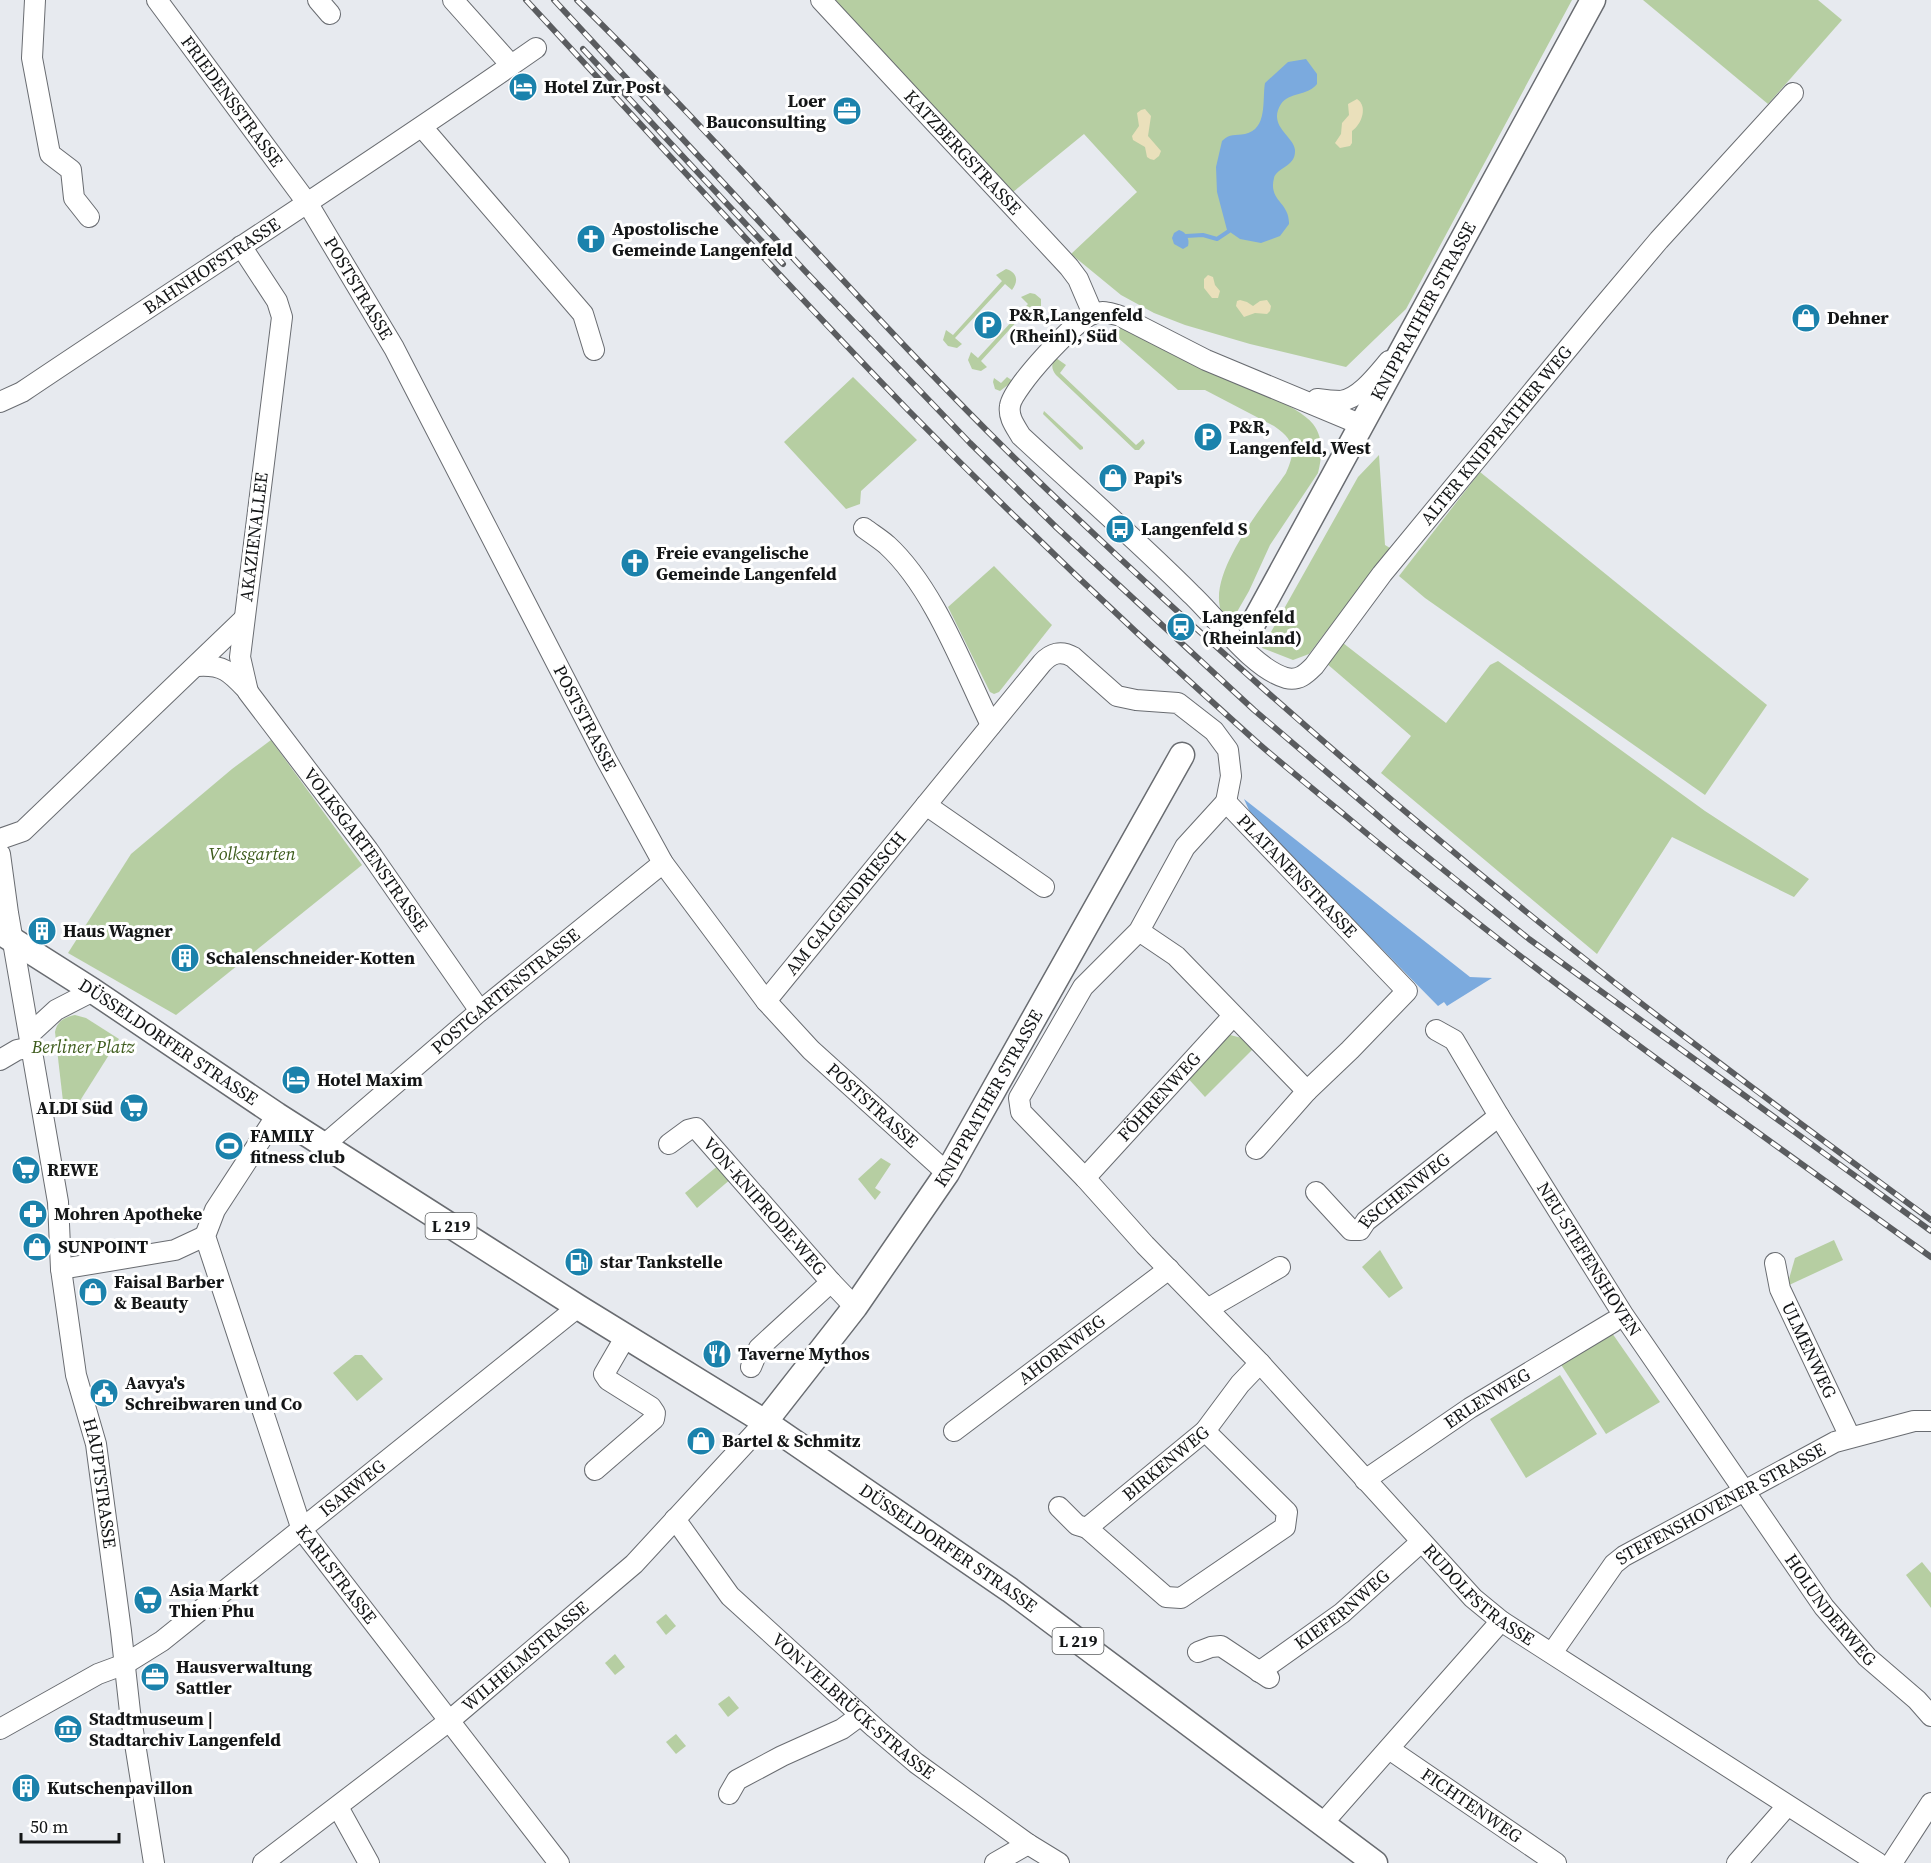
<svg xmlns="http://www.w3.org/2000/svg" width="1931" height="1863" font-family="'Source Serif 4',serif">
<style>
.green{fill:#b6cea2}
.sand{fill:#eae0bb}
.water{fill:#7baade}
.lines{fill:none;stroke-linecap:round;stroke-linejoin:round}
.stream{stroke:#7baade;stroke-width:4}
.minor-casing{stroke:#696c71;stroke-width:22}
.major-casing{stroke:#696c71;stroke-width:27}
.minor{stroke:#fff;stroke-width:20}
.major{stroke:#fff;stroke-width:24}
.rail-casing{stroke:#5a5c5f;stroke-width:6}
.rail{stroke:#fff;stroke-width:4;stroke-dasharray:11;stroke-linecap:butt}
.labels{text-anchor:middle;stroke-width:6;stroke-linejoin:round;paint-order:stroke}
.shield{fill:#fff;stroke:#5a5c5d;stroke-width:1.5}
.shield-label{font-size:16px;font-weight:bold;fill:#141617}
.poi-label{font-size:18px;font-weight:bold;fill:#141617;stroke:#fff;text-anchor:start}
.street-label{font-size:18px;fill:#141617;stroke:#fff}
.park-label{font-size:18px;font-style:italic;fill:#3e5c1d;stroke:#fff}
</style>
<rect width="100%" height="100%" fill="#e7eaef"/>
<g class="green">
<path d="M833,0H1572L1406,309L1346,367L1250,344L1185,325L1154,313L1121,295L1071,254L1137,192L1084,134L1013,192Z"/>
<path d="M1643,0H1818L1842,20L1768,104Z"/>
<path d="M1006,269C1017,272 1019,281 1012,290L1005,284L955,338L962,344L957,348L948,346L943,340L946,330L953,335L1002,281L996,275Z"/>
<path d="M1030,293L1035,294L1041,299V308L1038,313L1030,307L981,361L987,367L981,371L972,369L968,360L971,352L978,358L1028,304L1021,297Z"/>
<path d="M1121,325C1162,345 1204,365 1245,385C1263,393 1301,409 1313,424C1324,438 1322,457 1318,473L1270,545L1249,591L1230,624C1191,590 1266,503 1286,473C1296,451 1295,440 1274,426L1205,390H1178L1117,337Z"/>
<path d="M1056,358L1066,365L1060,373L1136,445L1143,439L1145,443L1139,450H1135L1056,375C1051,369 1051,363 1056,358Z"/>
<path d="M853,377L917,440L861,491L860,504L846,509L784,442Z"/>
<path d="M1007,377L1013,381L1000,391L995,389L993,382L994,378L1001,383Z"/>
<path d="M1044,411L1083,447V449L1080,450L1043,414Z"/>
<path d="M1379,455L1385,545L1390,548L1309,654L1293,660L1262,648L1358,477Z"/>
<path d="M1480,472L1767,705L1705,795L1425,598L1399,576Z"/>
<path d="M994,566L1052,625L999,692L994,694L990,692L948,607Z"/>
<path d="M1343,643L1446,723L1490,665L1498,661L1705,811L1809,879L1794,897L1672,837L1597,954L1381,773L1411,736L1326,663Z"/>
<path d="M271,740L362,865L176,1015L68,953L131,854L232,769Z"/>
<path d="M75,1015L86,1018L119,1039L71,1115L64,1110L55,1032C57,1021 65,1017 75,1015Z"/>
<path d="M1230,1035L1242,1038L1253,1049L1205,1097L1185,1075L1225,1037Z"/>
<path d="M881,1158L891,1164L875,1188L881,1192L875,1200L858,1179Z"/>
<path d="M720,1164L732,1178L697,1208L685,1193Z"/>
<path d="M1834,1240L1843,1260L1787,1286L1795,1258Z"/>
<path d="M1380,1250L1403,1288L1389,1298L1362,1267Z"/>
<path d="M1612,1333L1660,1402L1606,1434L1560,1363Z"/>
<path d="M355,1355H362L383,1379L357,1401L333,1373Z"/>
<path d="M1560,1375L1597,1434L1526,1478L1490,1419Z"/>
<path d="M1922,1562L1931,1573V1608L1906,1575Z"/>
<path d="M666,1614L676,1626L666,1635L656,1622Z"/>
<path d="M615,1654L625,1667L615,1675L605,1663Z"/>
<path d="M729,1696L739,1708L728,1717L718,1704Z"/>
<path d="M676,1734L686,1746L676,1754L666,1742Z"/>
</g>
<g class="sand">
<path d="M1357,99C1368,106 1362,124 1352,131V143L1350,146L1340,148L1335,143L1341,134L1342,123L1349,115L1348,104Z"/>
<path d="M1145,109L1151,116L1148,136L1161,151L1159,156L1154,160L1150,159L1147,157L1145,147L1133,140L1132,136L1139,126L1137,113L1141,110Z"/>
<path d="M1208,275L1213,277L1215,285L1220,291L1218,298H1212L1204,288V279Z"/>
<path d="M1240,300L1247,302L1253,306L1260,301L1267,300L1271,306L1270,311L1267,314L1255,313L1244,317L1236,306L1237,301Z"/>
</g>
<g class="water">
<path d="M1306,59L1317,74V84C1308,96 1289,92 1281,104C1267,126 1294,136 1295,150C1296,167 1277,167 1274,178C1268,201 1290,202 1289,224L1280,236L1261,243L1240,239L1227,230L1217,192L1216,167L1222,141C1230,133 1235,136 1245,134C1268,129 1262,100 1265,83L1288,62Z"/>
<path d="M1179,230C1186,232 1190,239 1188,246L1183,249L1174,244L1172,238L1174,233Z"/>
<path d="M1244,799L1470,977L1492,978L1447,1006L1444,1002L1438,1006L1252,817Z"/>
</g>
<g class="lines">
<path class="stream" d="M1186,236L1203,235L1217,239L1229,231"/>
<g class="minor-casing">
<g id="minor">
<path d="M35,0L32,58L50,154L71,170L74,198L89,217"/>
<path id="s1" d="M157,0L308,204L394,348L606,759L663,863L766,1001L811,1050L947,1173"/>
<path d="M318,0L330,14"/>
<path d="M453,0L511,65"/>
<path id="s2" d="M821,0L1069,267L1078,279L1093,314"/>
<path d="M422,127L583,314L594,350"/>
<path id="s3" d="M241,246L277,301L282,317L240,657L248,692L368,850L480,1011"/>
<path d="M1317,399C1324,400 1333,401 1341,401C1360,398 1377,375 1389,361"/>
<path id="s4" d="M0,402L22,392C193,277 367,166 536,48"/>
<path id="s5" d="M1362,425L1206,360L1120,316C1110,313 1103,310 1093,314C1076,319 1012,388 1010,406C1008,417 1015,426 1021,436C1077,488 1136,539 1191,594C1217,618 1252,668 1286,678C1299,681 1306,674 1314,666L1382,574L1599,311L1659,240L1793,93"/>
<path d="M864,528C872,534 880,539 887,545C934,588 963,668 991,725"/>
<path d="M197,666C224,664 231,673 248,691"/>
<path d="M926,805L1044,887"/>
<path d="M0,839L23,831L244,619"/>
<path id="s6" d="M0,854L8,913L58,1202L61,1269L76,1375L96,1444L121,1631L130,1712L154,1863"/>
<path id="s7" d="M1139,931L1176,956L1307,1091L1350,1050L1407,991L1226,802L1185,847L1139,931L1083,987L1019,1098L1021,1112L1085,1178L1145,1245L1260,1363L1473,1598L1501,1621L1878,1863"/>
<path id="s8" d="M766,1001L1042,663C1051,653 1061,650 1073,657L1117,696L1136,700L1178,703L1214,731L1228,750L1231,776L1226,802"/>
<path id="s9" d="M1436,1030L1454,1040L1499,1116L1624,1316L1824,1607L1867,1657L1917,1700L1931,1716"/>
<path d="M30,1034L56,1010L93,991"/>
<path d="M0,1060L17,1050L32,1047"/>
<path id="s10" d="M277,1115L215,1210L205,1236L302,1530L559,1863"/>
<path id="s11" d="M669,1144L688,1130L696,1128L831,1282L855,1307"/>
<path id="s12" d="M324,1145L480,1011L663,863"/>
<path d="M1256,1149L1307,1091"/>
<path id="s13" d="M1085,1178L1233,1016"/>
<path id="s14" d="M1316,1192L1351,1230H1360L1366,1221L1499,1116"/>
<path id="s15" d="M1775,1263L1780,1289L1850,1437"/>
<path d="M61,1269L175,1250L205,1236"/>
<path d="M1209,1308L1280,1267"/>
<path d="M751,1367L759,1348L831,1282"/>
<path id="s16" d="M954,1431L1169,1269"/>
<path d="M595,1470L654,1419L655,1413L651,1407L608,1380L604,1374L626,1336"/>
<path id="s17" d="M1365,1480L1470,1408L1613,1322"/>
<path id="s18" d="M1059,1507L1077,1525L1087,1528L1205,1431L1240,1384L1260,1363"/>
<path id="s19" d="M675,1519L730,1596L875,1728L916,1763L1028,1844L1059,1863"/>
<path d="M1087,1528L1166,1597L1181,1598L1285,1527L1287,1512L1205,1431"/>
<path d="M1198,1652L1211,1647L1221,1646L1269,1678"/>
<path id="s20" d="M1552,1653L1614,1564L1624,1556L1835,1442L1914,1421H1931"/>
<path id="s21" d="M1259,1672L1342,1613L1421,1542"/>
<path id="s22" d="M0,1729L98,1674L125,1664L162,1641L578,1307"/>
<path id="s23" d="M1389,1749L1556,1863"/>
<path d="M729,1794L737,1780L782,1756L842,1729L861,1715"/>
<path d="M338,1807L369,1863"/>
<path d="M1323,1823L1501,1621"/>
<path id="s24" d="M263,1863L449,1721L634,1564L765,1422"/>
<path d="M995,1863L1028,1844"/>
<path d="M1737,1863L1787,1806"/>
<path d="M1892,1863L1931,1803"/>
</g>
</g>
<g class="major-casing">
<g id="major">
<path id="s25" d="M1254,622L1593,0"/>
<path id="s26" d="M0,932L93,991L277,1115L578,1307L765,1422L1010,1590L1375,1863"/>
<path id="s27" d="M765,1422L855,1307L947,1173L1182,755"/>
</g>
</g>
<use href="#minor" class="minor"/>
<use href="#major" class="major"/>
<g class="rail-casing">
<g id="rail">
<path d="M526,0C653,137 778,276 908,410C1021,525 1139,637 1259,744C1288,769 1318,793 1347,817C1534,974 1733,1115 1931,1257"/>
<path d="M554,0L805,271L970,443L1057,528L1254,710L1403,837L1529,939L1931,1231"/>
<path d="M577,0C734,154 875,324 1034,477C1219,655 1414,824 1615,983C1719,1064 1825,1142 1931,1220"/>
<path d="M583,49L783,264"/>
</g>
</g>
<use href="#rail" class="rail"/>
</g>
<defs>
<g id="hotel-disc" transform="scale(1.5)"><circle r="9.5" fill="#1b82ac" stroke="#fff"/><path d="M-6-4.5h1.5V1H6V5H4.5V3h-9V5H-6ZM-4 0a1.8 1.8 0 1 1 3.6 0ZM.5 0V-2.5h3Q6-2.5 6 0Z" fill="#fff"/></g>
<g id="office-disc" transform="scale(1.5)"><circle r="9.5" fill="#1b82ac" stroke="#fff"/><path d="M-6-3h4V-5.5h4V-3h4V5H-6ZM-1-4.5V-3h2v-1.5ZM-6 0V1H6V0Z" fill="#fff"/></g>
<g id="church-disc" transform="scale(1.5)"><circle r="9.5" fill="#1b82ac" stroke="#fff"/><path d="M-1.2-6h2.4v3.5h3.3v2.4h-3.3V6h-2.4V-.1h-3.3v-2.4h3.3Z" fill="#fff"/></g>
<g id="shop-disc" transform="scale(1.5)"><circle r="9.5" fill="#1b82ac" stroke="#fff"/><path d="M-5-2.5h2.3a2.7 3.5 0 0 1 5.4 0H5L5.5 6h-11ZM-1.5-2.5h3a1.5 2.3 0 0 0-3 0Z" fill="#fff"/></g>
<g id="parking-disc" transform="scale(1.5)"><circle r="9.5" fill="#1b82ac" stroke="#fff"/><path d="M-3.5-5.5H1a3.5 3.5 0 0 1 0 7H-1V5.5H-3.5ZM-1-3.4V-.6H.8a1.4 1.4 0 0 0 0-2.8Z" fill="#fff"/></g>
<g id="bus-disc" transform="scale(1.5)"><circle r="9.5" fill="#1b82ac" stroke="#fff"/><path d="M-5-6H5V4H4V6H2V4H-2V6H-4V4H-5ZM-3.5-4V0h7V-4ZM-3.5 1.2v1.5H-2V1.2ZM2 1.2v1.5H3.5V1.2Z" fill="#fff"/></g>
<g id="station-disc" transform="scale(1.5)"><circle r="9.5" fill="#1b82ac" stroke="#fff"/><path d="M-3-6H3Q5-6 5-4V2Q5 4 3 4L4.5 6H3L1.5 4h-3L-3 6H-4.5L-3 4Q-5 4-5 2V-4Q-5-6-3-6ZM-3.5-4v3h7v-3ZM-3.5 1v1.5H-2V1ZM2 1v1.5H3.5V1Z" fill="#fff"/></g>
<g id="building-disc" transform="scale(1.5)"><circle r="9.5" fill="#1b82ac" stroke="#fff"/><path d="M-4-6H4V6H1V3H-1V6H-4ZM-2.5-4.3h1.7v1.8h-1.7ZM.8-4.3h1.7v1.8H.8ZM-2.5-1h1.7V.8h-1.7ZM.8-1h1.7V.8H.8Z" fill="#fff"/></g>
<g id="supermarket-disc" transform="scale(1.5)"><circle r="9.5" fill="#1b82ac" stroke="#fff"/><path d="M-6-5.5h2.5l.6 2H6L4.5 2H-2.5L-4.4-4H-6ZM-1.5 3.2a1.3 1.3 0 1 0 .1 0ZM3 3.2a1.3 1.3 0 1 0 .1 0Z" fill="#fff"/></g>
<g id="stadium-disc" transform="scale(1.5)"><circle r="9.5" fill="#1b82ac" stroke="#fff"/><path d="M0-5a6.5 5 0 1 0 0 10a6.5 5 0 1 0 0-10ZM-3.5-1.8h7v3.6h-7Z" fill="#fff"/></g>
<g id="pharmacy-disc" transform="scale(1.5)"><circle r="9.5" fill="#1b82ac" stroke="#fff"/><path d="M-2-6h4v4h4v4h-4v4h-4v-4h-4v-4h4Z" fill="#fff"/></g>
<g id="fuel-disc" transform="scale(1.5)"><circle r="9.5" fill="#1b82ac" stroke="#fff"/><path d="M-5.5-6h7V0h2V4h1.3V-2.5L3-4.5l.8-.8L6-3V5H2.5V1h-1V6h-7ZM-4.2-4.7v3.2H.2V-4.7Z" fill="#fff"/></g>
<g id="restaurant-disc" transform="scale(1.5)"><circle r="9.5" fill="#1b82ac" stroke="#fff"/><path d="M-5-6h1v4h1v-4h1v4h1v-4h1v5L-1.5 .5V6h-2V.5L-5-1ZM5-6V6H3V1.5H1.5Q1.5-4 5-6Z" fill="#fff"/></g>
<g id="civic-disc" transform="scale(1.5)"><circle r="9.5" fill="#1b82ac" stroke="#fff"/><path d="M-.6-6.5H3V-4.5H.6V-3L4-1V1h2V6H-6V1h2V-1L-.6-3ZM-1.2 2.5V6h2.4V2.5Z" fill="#fff"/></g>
<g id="museum-disc" transform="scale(1.5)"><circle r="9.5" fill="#1b82ac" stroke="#fff"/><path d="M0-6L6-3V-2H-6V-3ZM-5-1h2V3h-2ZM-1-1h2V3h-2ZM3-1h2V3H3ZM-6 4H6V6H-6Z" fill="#fff"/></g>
</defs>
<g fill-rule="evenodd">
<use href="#hotel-disc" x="523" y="87"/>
<use href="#office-disc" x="847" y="111"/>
<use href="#church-disc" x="591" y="239"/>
<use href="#shop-disc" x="1806" y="318"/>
<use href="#parking-disc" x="988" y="325"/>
<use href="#parking-disc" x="1208" y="437"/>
<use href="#shop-disc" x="1113" y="478"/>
<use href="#bus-disc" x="1120" y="529"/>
<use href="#church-disc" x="635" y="563"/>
<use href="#station-disc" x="1181" y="627"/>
<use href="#building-disc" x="42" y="931"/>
<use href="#building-disc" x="185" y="958"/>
<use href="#hotel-disc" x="296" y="1080"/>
<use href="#supermarket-disc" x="134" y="1108"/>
<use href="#stadium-disc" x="229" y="1146"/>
<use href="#supermarket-disc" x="26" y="1170"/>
<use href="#pharmacy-disc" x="33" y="1214"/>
<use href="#shop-disc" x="37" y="1247"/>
<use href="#fuel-disc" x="579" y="1262"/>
<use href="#shop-disc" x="93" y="1292"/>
<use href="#restaurant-disc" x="717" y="1354"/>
<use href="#civic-disc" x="104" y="1393"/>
<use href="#shop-disc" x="701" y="1441"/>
<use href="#supermarket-disc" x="148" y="1600"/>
<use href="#office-disc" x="155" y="1677"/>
<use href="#museum-disc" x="68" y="1729"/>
<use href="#building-disc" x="26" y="1788"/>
</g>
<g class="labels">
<g class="shield">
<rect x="425.5" y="1213" width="51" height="26" rx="4.5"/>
<rect x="1052.5" y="1628" width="51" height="26" rx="4.5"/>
</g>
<g class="shield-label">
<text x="451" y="1232">L 219</text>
<text x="1078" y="1647">L 219</text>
</g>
<g class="poi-label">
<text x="544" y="93">Hotel Zur Post</text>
<text x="826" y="107" text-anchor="end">Loer<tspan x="826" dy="21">Bauconsulting</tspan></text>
<text x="612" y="235">Apostolische<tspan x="612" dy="21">Gemeinde Langenfeld</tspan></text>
<text x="1009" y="321">P&amp;R,Langenfeld<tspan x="1009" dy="21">(Rheinl), Süd</tspan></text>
<text x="1827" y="324">Dehner</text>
<text x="1229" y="433">P&amp;R,<tspan x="1229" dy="21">Langenfeld, West</tspan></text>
<text x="1134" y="484">Papi's</text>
<text x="1141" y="535">Langenfeld S</text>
<text x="656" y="559">Freie evangelische<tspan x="656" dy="21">Gemeinde Langenfeld</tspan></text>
<text x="1202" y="623">Langenfeld<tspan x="1202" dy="21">(Rheinland)</tspan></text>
<text x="63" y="937">Haus Wagner</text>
<text x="206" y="964">Schalenschneider-Kotten</text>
<text x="317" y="1086">Hotel Maxim</text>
<text x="113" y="1114" text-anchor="end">ALDI Süd</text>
<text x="250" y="1142">FAMILY<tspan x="250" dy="21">fitness club</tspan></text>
<text x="47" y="1176">REWE</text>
<text x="54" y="1220">Mohren Apotheke</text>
<text x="58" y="1253">SUNPOINT</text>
<text x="600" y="1268">star Tankstelle</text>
<text x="114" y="1288">Faisal Barber<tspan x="114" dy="21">&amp; Beauty</tspan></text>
<text x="738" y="1360">Taverne Mythos</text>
<text x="125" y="1389">Aavya's<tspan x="125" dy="21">Schreibwaren und Co</tspan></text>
<text x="722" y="1447">Bartel &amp; Schmitz</text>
<text x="169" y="1596">Asia Markt<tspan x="169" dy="21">Thien Phu</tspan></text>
<text x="176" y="1673">Hausverwaltung<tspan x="176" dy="21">Sattler</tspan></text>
<text x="89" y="1725">Stadtmuseum |<tspan x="89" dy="21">Stadtarchiv Langenfeld</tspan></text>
<text x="47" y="1794">Kutschenpavillon</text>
</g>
<g class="street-label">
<text dy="6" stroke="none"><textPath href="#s1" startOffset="126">FRIEDENSSTRASSE</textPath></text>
<text dy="6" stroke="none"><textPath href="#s2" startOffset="208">KATZBERGSTRASSE</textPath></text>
<text dy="6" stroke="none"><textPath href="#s4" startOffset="252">BAHNHOFSTRASSE</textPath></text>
<text dy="6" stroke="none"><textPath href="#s1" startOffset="352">POSTSTRASSE</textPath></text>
<text dy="6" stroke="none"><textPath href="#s25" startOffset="354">KNIPPRATHER STRASSE</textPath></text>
<text dy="6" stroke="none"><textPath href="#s5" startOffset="1138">ALTER KNIPPRATHER WEG</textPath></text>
<text transform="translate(254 537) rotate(-83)" y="6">AKAZIENALLEE</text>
<text dy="6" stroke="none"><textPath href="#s1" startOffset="838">POSTSTRASSE</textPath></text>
<text dy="6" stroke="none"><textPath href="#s3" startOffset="658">VOLKSGARTENSTRASSE</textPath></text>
<text transform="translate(1297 876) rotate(46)" y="6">PLATANENSTRASSE</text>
<text dy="6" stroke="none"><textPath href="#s8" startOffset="126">AM GALGENDRIESCH</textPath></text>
<text dy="6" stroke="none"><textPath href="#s12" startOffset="238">POSTGARTENSTRASSE</textPath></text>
<text dy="6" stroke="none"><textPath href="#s26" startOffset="201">DÜSSELDORFER STRASSE</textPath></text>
<text dy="6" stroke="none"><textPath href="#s13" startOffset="110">FÖHRENWEG</textPath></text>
<text dy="6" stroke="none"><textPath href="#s27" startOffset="394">KNIPPRATHER STRASSE</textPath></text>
<text dy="6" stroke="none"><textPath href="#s1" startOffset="1324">POSTSTRASSE</textPath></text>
<text dy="6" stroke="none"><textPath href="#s14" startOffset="120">ESCHENWEG</textPath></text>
<text dy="6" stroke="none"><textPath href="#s11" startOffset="136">VON-KNIPRODE-WEG</textPath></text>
<text dy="6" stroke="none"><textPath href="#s9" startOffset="278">NEU-STEFENSHOVEN</textPath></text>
<text dy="6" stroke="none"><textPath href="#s16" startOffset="135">AHORNWEG</textPath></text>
<text dy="6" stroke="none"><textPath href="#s15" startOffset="94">ULMENWEG</textPath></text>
<text dy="6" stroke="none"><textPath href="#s17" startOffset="147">ERLENWEG</textPath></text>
<text dy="6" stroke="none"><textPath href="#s18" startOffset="138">BIRKENWEG</textPath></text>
<text dy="6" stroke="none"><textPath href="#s6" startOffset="638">HAUPTSTRASSE</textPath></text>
<text dy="6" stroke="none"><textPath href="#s22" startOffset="429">ISARWEG</textPath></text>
<text dy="6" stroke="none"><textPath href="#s20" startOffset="231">STEFENSHOVENER STRASSE</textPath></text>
<text dy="6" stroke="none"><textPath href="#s26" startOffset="1131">DÜSSELDORFER STRASSE</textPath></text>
<text dy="6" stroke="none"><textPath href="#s10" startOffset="507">KARLSTRASSE</textPath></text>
<text dy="6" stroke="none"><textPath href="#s7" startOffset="1680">RUDOLFSTRASSE</textPath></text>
<text dy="6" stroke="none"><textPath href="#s21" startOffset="104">KIEFERNWEG</textPath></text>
<text dy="6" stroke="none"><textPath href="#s9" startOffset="704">HOLUNDERWEG</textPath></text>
<text dy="6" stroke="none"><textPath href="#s24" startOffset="334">WILHELMSTRASSE</textPath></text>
<text dy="6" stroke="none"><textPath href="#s19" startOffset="260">VON-VELBRÜCK-STRASSE</textPath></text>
<text dy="6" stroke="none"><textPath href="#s23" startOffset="100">FICHTENWEG</textPath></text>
</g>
<g class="park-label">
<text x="252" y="860">Volksgarten</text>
<text x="83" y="1053">Berliner Platz</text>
</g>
</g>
<path d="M21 1833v9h98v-9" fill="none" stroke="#141617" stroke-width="3"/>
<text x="30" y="1833" font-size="18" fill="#141617" stroke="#ffffff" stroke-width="4.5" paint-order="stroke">50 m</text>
</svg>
